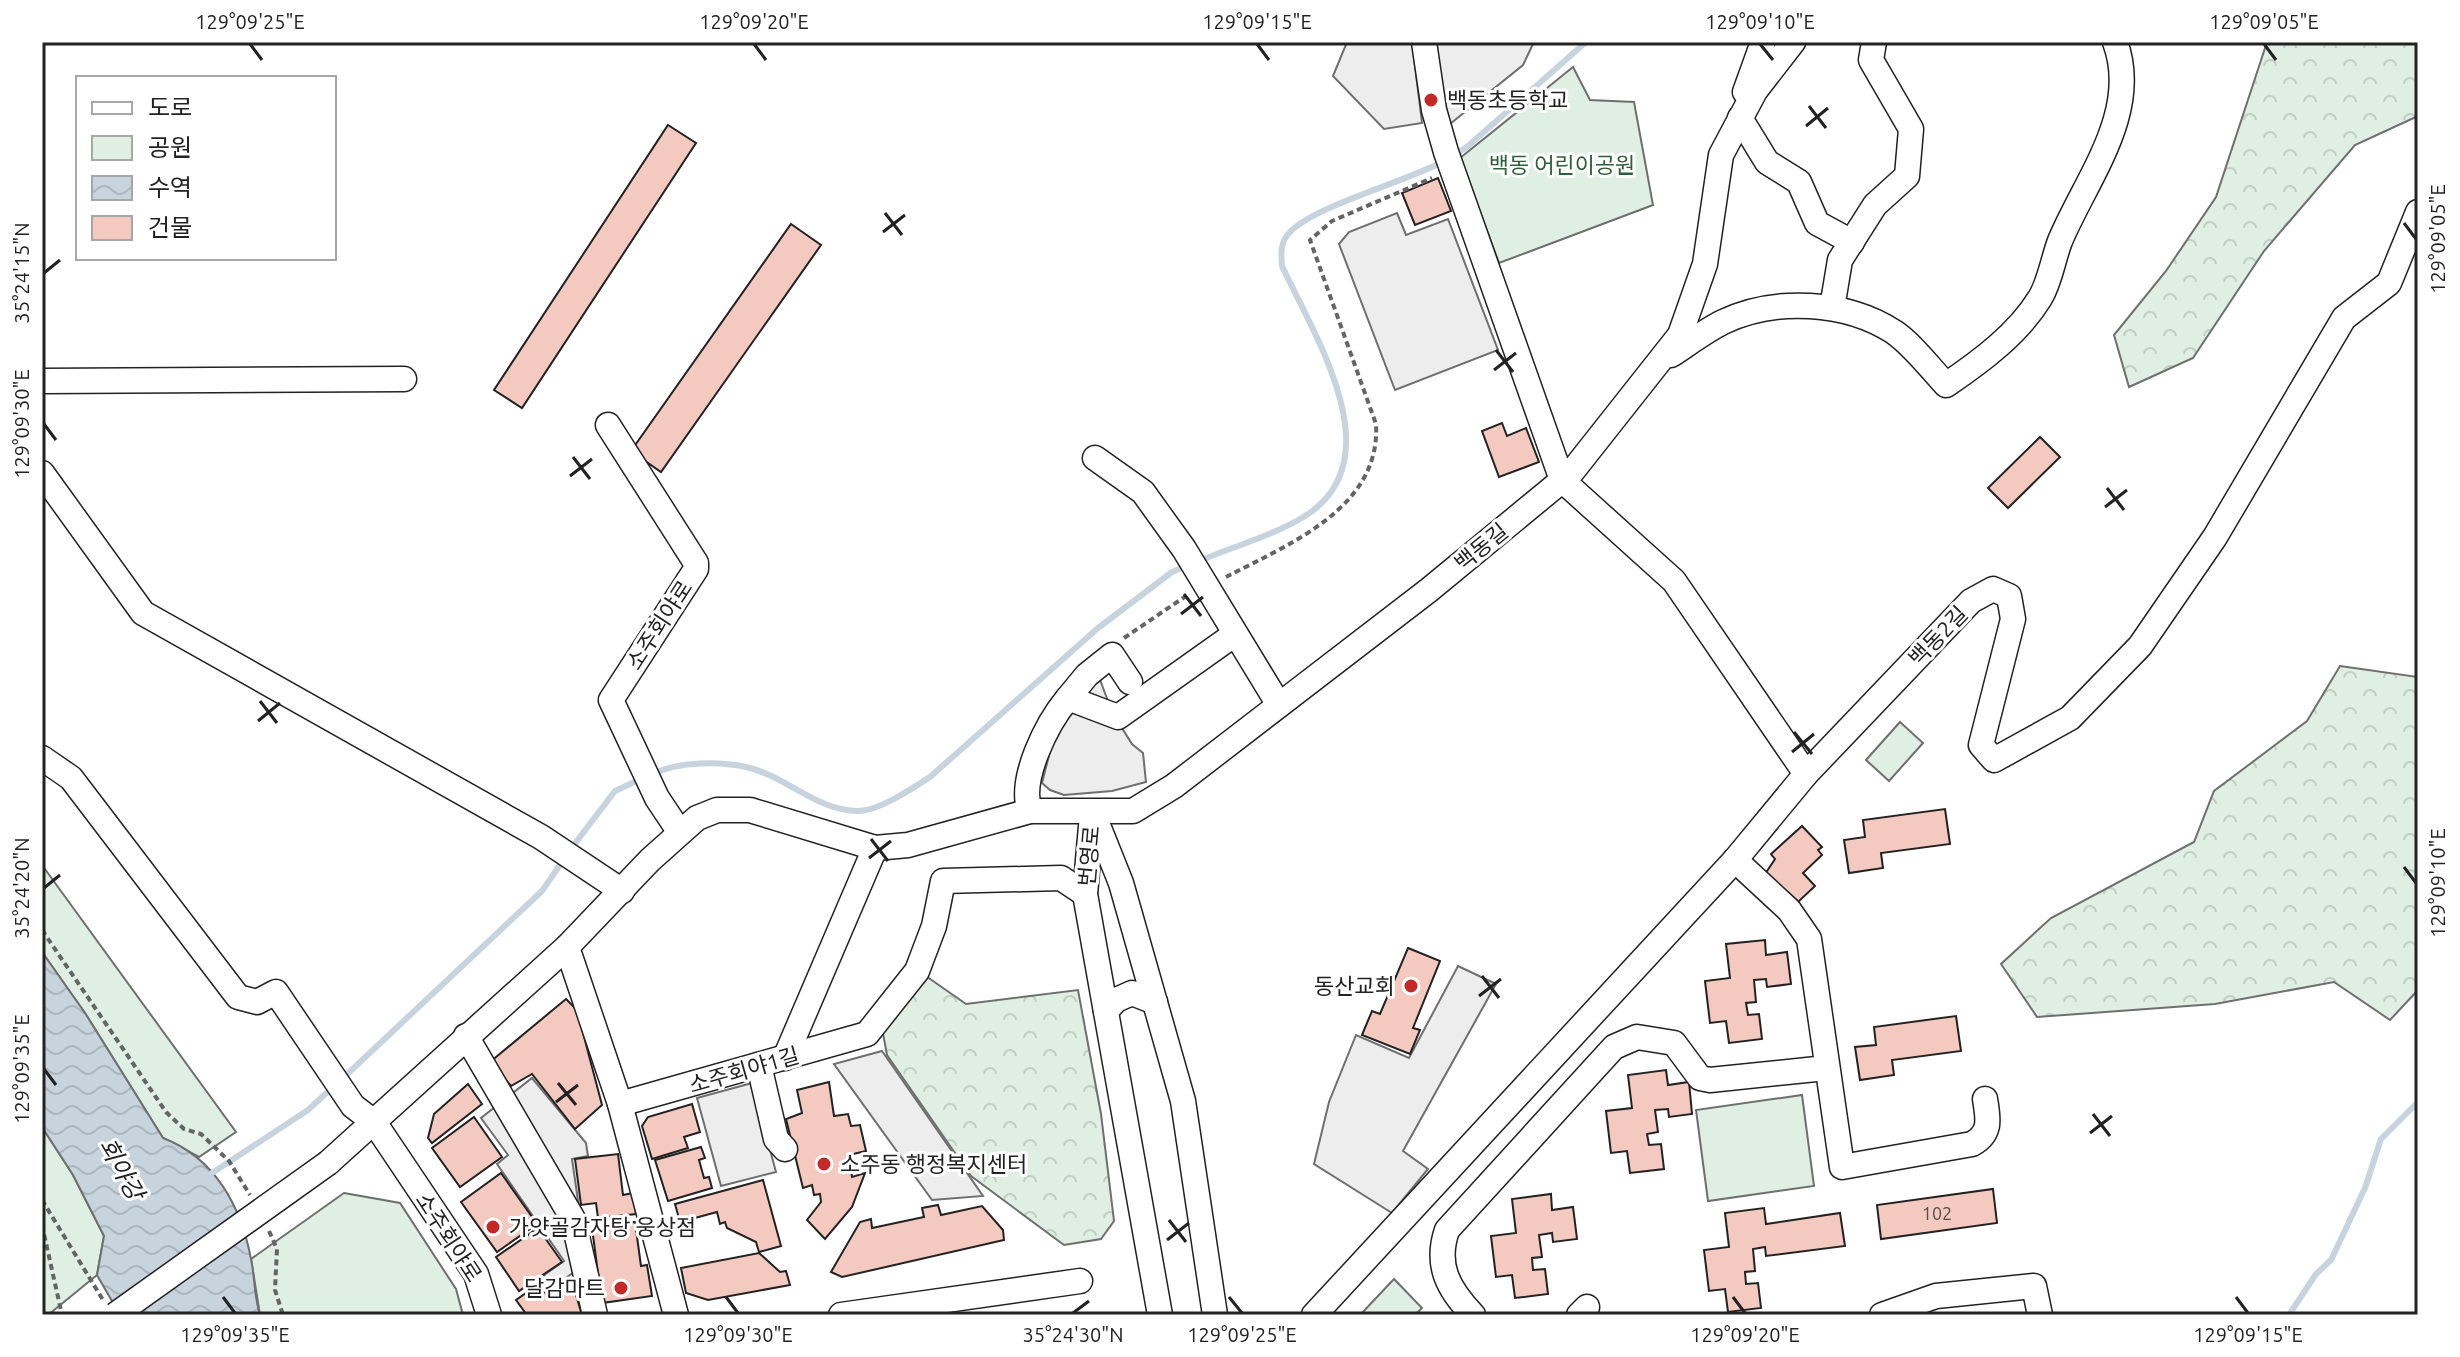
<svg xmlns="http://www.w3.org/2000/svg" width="2460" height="1357" font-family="Ubuntu,'Noto Sans KR',sans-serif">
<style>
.forest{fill:url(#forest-crowns);stroke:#6f6f6f;stroke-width:2}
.park{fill:#e0efe3;stroke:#6f6f6f;stroke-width:2}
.parking{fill:#ededed;stroke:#6f6f6f;stroke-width:2}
.water{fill:url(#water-waves);stroke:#6f6f6f;stroke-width:2}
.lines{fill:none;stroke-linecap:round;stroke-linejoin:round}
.stream{stroke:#c7d3dd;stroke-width:6}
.building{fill:#f3c9c0;stroke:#222;stroke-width:2}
.minor-casing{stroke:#222;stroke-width:27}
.path{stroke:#646464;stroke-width:4;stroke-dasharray:6 4;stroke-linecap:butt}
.minor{stroke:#fff;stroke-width:24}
.minor-bridge-casing{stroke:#222;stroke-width:27;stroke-linecap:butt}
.minor-bridge{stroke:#fff;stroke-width:24}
.ticks{fill:none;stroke:#222;stroke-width:3}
.poi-dot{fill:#c62828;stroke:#fff;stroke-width:3}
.labels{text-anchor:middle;stroke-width:6;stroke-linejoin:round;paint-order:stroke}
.number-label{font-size:18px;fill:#564c4a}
.poi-label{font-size:22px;fill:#222;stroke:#fff;text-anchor:start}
.park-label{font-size:22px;fill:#2f5e38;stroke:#fff}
.street-label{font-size:22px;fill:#222;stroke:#fff}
.water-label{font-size:24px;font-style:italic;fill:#222;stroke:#fff}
.neatline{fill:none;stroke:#222;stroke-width:3}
.ticks-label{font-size:20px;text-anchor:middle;fill:#222}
</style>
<defs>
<pattern id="forest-crowns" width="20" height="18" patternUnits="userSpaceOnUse" patternTransform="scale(2)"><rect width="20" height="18" fill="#e0efe3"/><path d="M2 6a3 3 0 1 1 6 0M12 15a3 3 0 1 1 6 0" fill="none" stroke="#c0cdc2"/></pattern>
<pattern id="water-waves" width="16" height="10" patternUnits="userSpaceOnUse" patternTransform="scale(2)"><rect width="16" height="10" fill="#c7d3dd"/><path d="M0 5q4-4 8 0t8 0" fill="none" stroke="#abb5bd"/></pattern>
</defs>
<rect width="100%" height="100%" fill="#fff"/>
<g class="forest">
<path d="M2267,42H2418V116L2355,145L2264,251L2193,358L2129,387L2114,335L2166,271L2216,197Z"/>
<path d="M2340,666L2418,677V990L2390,1020L2334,982L2215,1004L2037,1017L2001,964L2051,918L2194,842L2214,791L2307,721Z"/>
<path d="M923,974L966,1004L1078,990L1101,1114L1114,1221L1101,1239L1064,1245L971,1176L887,1055L882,1028Z"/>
</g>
<g class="park">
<path d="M1573,67L1590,100L1634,102L1653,205L1499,263L1460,158Z"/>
<path d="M1900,722L1923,743L1889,781L1866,760Z"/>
<path d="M42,865L236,1132L199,1157L163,1138L85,1013L42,952Z"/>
<path d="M1802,1095L1814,1186L1708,1201L1696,1110Z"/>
<path d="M42,1127L73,1175L104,1236L97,1275L48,1315H42Z"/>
<path d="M344,1193L400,1203L456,1289L463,1315H260L251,1259Z"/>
<path d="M1394,1279L1422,1308L1415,1315H1360Z"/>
</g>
<g class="parking">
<path d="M1347,42H1412L1422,123L1384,129L1333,76Z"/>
<path d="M1430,42H1534L1523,65L1450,124Z"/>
<path d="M1397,213L1406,235L1448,219L1498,350L1395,390L1339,244L1349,232Z"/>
<path d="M1099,677L1112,712L1132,744L1143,753L1146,782L1112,791L1064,795L1050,790L1042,783L1054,736Z"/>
<path d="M1458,966L1496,984L1403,1151L1428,1169L1392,1213L1314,1164L1329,1102L1356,1035L1409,1058Z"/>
<path d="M882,1051L983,1196L932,1200L834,1064Z"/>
<path d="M532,1078L586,1143L588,1156L572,1159L587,1263L553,1287L544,1275L564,1261L497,1164L508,1155L481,1118Z"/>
<path d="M752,1083L776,1172L721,1186L697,1098Z"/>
</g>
<path class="water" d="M42,952L85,1013L163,1138C215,1158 241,1206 251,1259C255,1278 254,1296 260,1315H120L97,1275L104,1236L73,1175L42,1127Z"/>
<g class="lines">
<g class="stream">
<path d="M1452,157L1468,146L1586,42"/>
<path d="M1197,562C1231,547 1273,536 1305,516C1395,460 1314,335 1282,266C1281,253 1280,242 1290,232C1315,206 1405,182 1442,162"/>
<path d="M653,774C679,761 722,761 750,768C786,777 818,811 858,811C879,811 913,788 930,777L1098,628L1172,572L1186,566"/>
<path d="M570,850L615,791L643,778"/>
<path d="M342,1079L542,891L564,859"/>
<path d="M206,1177L308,1110L334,1086"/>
<path d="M2289,1315L2316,1274L2331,1260L2365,1188L2381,1139L2418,1102"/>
</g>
</g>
<g class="building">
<path d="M668,125L696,143L522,408L494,390Z"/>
<path d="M1438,178L1451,211L1415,225L1402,193Z"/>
<path d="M791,224L821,245L661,472L631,451Z"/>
<path d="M1502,423L1507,436L1526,428L1539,462L1499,477L1482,431Z"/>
<path d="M2040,437L2060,457L2008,508L1988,488Z"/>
<path d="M1945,809L1950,844L1881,853L1883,868L1849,873L1844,840L1865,837L1863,820Z"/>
<path d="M1802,826L1822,847L1818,850L1822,855L1803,873L1815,886L1797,903L1765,874L1775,859L1771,854Z"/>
<path d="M1765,940L1766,955L1787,952L1791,984L1767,987L1766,979L1754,980L1756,1002L1746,1003L1748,1015L1759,1014L1762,1039L1729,1043L1726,1021L1710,1023L1705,981L1730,978L1726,944Z"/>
<path d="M1408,948L1440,961L1413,1028L1420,1030L1410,1054L1362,1035L1372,1011L1380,1014Z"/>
<path d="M566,999L577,1010L602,1105L575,1129L532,1074L511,1086L490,1062Z"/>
<path d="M1956,1016L1961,1051L1892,1060L1894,1075L1860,1080L1855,1047L1876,1045L1874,1027Z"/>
<path d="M1666,1070L1668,1085L1689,1082L1692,1114L1669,1117L1668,1109L1655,1110L1658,1132L1647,1134L1649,1145L1661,1144L1664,1169L1630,1173L1627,1151L1611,1153L1606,1111L1632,1108L1628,1075Z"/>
<path d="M829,1082L834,1116L848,1114L851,1126L860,1125L866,1151L849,1155L852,1177L865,1173L852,1207L825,1239L807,1220L821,1202L820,1194L814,1195L812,1185L803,1188L786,1119L802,1113L797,1090Z"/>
<path d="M468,1084L482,1104L432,1143L428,1138L434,1114Z"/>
<path d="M692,1104L700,1132L684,1137L688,1148L652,1159L642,1126L648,1117Z"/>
<path d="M474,1117L502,1157L460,1187L432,1148Z"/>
<path d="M701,1147L705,1158L699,1160L704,1178L709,1177L712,1188L668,1201L655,1160Z"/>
<path d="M618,1154L623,1195L633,1193L636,1214L598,1218L596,1203L581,1205L575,1159Z"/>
<path d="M501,1173L537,1224L497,1252L461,1202Z"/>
<path d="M763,1180L781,1246L759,1252L756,1242L727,1228L725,1222L720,1224L717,1212L680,1222L675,1204Z"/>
<path d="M1993,1189L1997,1223L1881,1239L1877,1205Z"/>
<path d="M1551,1194L1552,1210L1573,1207L1577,1239L1553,1242L1552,1233L1539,1235L1542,1257L1532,1258L1533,1270L1545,1269L1548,1294L1515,1298L1512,1275L1496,1277L1491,1236L1516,1233L1512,1199Z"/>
<path d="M938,1205L941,1215L982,1206L1003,1230L1004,1240L842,1277L831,1272L860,1222L871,1219L872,1228L924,1217L922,1208Z"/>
<path d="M1764,1208L1766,1224L1840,1213L1845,1246L1766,1256L1765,1247L1753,1249L1755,1271L1745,1272L1746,1284L1758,1283L1761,1308L1728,1312L1725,1289L1709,1291L1704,1250L1729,1247L1725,1213Z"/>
<path d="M635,1222L641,1266L647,1265L652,1296L602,1303L592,1228Z"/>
<path d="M538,1228L562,1262L519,1291L496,1257Z"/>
<path d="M759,1253L780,1272L786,1271L790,1285L708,1300L686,1293L681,1268Z"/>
<path d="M539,1284L547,1295L573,1285L582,1315H527L516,1300Z"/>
</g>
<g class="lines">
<g class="minor-casing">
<g id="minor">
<path d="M1424,42L1434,110L1446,152L1562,480L1674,581L1806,774L1971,601L1993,589L2009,596L2013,619L1981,745L1994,760L2070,718L2140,646L2215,537L2344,318L2389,283L2418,212"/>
<path d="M1745,92L1763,42"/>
<path d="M1740,118L1767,162L1799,182L1817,223L1852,242"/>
<path d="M1832,308L1840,260L1875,205L1907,176L1911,129L1871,60L1874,42"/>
<path d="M1671,355C1688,344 1705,331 1723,322C1775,297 1846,301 1894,332C1913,345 1930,368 1946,385C1980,362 2018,334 2040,298C2050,282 2053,259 2060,241C2086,179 2141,112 2115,42"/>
<path d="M42,381L404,379"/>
<path d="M608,425L696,563V569L611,700L657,798L679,831"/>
<path d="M1095,458L1143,492L1184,549L1279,705"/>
<path d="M42,473L143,613L541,837L622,891"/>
<path d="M1068,698L1087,675L1112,655L1130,682"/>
<path d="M42,758L71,778L238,997L257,1002L276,992L353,1106L374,1122L476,1274L489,1315"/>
<path d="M1030,811C1018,780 1047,723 1068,698L1118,717L1235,634"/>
<path d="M1093,813L1121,883L1183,1101L1215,1315"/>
<path d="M1092,815L1085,894L1160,1315"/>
<path d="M1735,860L1789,910L1809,939L1842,1167L1972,1144C1992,1133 1988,1118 1985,1099"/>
<path d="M567,947L620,1104L676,1315"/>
<path d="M1106,1011L1116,1000L1132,993L1155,1002"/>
<path d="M466,1036L573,1219L595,1315"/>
<path d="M785,1058L875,848"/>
<path d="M759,1065L776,1139L785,1149"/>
<path d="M620,1104L867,1034L917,971L934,926L943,881L1061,878L1085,894"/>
<path d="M328,1163L567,947L650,860L697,818L717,810H750L875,848L908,845L1030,811H1133L1174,786L1429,590L1571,473L1680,335L1705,264L1721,155L1755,91L1793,42"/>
<path d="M841,1315L1080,1281"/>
<path d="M1314,1315L1735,860L1806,774"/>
<path d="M1473,1315C1448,1289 1435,1265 1447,1230L1614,1047L1637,1037L1674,1043L1700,1078L1710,1080L1826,1068"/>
<path d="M1579,1315L1587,1307"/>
<path d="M1882,1315L1936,1296L2034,1286L2040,1315"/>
</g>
</g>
<g class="path">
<path d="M1226,577C1289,544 1381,508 1376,424L1310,240L1332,221L1432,178"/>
<path d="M1124,638L1186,596"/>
<path d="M42,930L166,1112L184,1129L201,1134L229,1161L250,1195"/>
<path d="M42,1200L103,1300"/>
<path d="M42,1225L62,1315"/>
<path d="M269,1231L277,1249L275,1290L283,1315"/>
</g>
<use href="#minor" class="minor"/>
<g class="minor-bridge-casing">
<path id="minor-bridge" d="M115,1315L328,1163"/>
</g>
<use href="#minor-bridge" class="minor-bridge"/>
</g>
<path class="ticks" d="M250,44L262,60M754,44L766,60M1257,44L1269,60M1760,44L1773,60M2264,44L2276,60M1809,106L1826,128M1806,126L1828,108M885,213L902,235M2404,223L2416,239M883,232L905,215M44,273L60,260M1496,350L1513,372M1494,370L1516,353M44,424L56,440M573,457L590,479M570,476L592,459M2107,488L2124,510M2105,507L2127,490M1184,594L1201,616M1181,614L1203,597M260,701L277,723M258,721L280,703M1794,732L1812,754M1792,752L1814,734M871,839L888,861M869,858L891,841M2404,867L2416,883M44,888L60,875M1482,976L1499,998M1479,996L1501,979M44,1069L56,1085M558,1083L576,1105M556,1102L578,1085M2093,1114L2110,1136M2090,1133L2112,1116M1169,1220L1186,1242M1167,1240L1189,1223M223,1297L235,1313M726,1297L738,1313M1229,1297L1242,1313M1733,1297L1745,1313M2236,1297L2248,1313M1073,1313L1089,1301"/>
<g class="poi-dot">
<circle cx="1431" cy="100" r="8"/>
<circle cx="1411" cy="986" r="8"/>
<circle cx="824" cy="1164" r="8"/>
<circle cx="493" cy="1227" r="8"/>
<circle cx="621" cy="1288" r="8"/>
</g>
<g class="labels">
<g class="number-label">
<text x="1937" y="1220">102</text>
</g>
<g class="poi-label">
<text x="1447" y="108">백동초등학교</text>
<text x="1395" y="994" text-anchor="end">동산교회</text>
<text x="840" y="1172">소주동 행정복지센터</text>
<text x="509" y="1235">가얏골감자탕 웅상점</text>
<text x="605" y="1296" text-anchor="end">달감마트</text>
</g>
<g class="park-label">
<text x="1562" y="173">백동 어린이공원</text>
</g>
<g class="street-label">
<text transform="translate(1481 547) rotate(-39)" y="8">백동길</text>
<text transform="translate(659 625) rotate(-57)" y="8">소주회야로</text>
<text transform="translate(1938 636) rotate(-46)" y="8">백동2길</text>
<text transform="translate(1089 856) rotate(-85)" y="8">번영로</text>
<text transform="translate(744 1070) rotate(-16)" y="8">소주회야1길</text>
<text transform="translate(449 1237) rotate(57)" y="8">소주회야로</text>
</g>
<g class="water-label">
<text transform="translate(121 1169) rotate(61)" y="8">회야강</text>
</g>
</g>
<rect width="2460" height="1357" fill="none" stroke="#ffffff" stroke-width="88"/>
<rect x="76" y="76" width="260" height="184" fill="#ffffff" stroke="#a7a7a7" stroke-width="2"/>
<rect x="92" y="102" width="40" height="12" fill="#ffffff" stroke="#a7a7a7" stroke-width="2"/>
<text x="148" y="116" font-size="24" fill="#222222">도로</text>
<rect x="92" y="136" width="40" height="24" fill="#e0efe3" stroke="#a7a7a7" stroke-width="2"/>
<text x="148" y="156" font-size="24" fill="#222222">공원</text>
<rect x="92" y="176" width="40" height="24" fill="url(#water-waves)" stroke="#a7a7a7" stroke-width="2"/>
<text x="148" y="196" font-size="24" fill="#222222">수역</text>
<rect x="92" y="216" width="40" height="24" fill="#f3c9c0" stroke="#a7a7a7" stroke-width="2"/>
<text x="148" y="236" font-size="24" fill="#222222">건물</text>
<rect x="44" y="44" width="2372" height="1269" class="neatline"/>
<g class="ticks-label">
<text x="250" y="29">129°09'25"E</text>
<text x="754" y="29">129°09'20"E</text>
<text x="1257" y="29">129°09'15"E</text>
<text x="1760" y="29">129°09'10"E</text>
<text x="2264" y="29">129°09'05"E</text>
<text transform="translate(2438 239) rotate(-90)" y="7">129°09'05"E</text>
<text transform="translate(22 273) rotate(-90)" y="7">35°24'15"N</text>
<text transform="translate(22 424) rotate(-90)" y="7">129°09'30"E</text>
<text transform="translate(2438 883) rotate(-90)" y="7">129°09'10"E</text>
<text transform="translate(22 888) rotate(-90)" y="7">35°24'20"N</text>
<text transform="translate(22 1069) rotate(-90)" y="7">129°09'35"E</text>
<text x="235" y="1342">129°09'35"E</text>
<text x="738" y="1342">129°09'30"E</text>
<text x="1073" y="1342">35°24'30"N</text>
<text x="1242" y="1342">129°09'25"E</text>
<text x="1745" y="1342">129°09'20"E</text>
<text x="2248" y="1342">129°09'15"E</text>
</g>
</svg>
